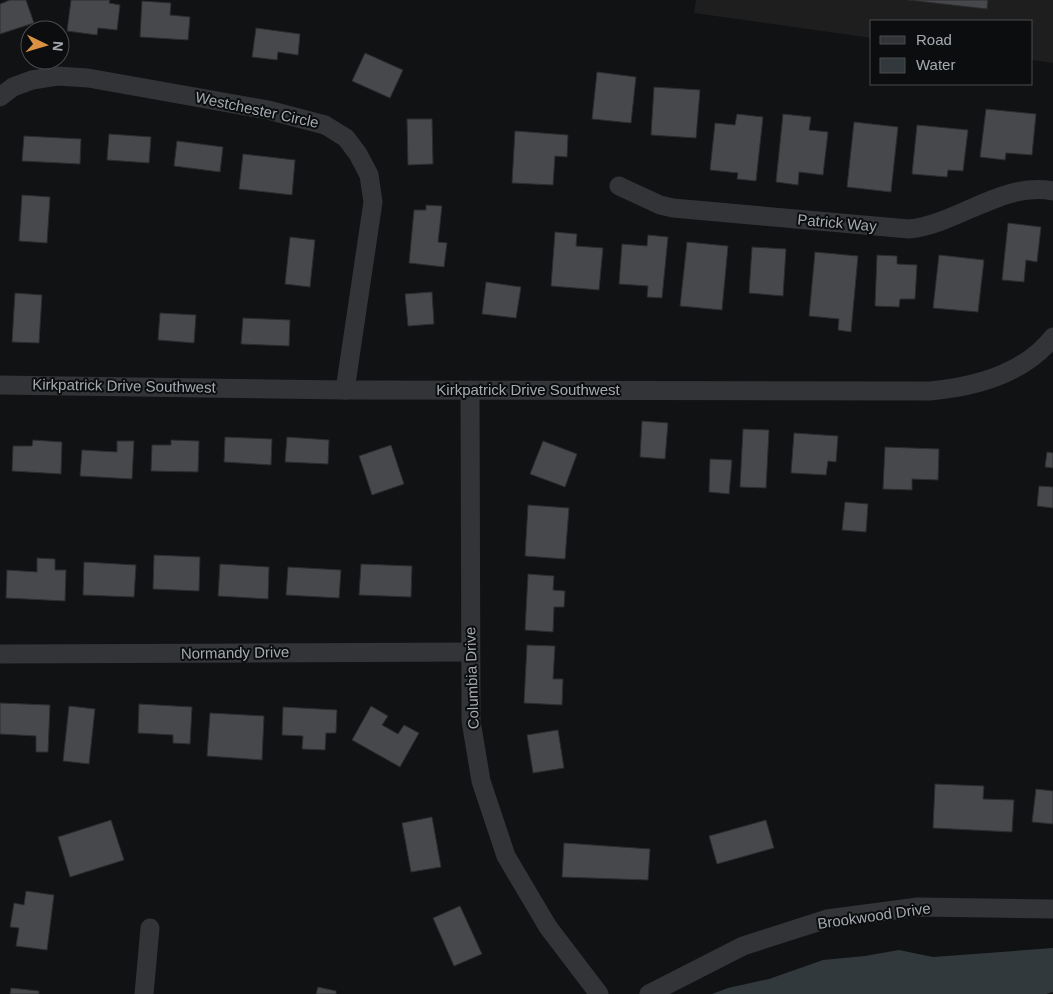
<svg xmlns="http://www.w3.org/2000/svg" width="1053" height="994" font-family="Helvetica,sans-serif">
<style>
.built{fill:#1e1e1f}
.water{fill:#31393d}
.building{fill:#46484b;stroke:#2c2c2e}
.lines{fill:none;stroke-linecap:round;stroke-linejoin:round}
.minor{stroke:#333437;stroke-width:19}
.labels{text-anchor:middle;stroke-width:4;stroke-linejoin:round;paint-order:stroke}
.street-label{font-size:15px;fill:#a5aab1;stroke:#0c0d0e}
</style>
<rect width="100%" height="100%" fill="#111213"/>
<path class="built" d="M696,0H1053V63L1032,60V21H872V38L694,13Z"/>
<path class="water" d="M1053,948V992L1046,994H712L728,988L769,979L823,960L865,956L899,950L933,957Z"/>
<g class="building">
<path d="M10,0H26L34,23L0,34V4Z"/>
<path d="M71,0H110L109,3L120,5L117,30L98,28L97,35L67,31Z"/>
<path d="M908,0H988L987,9Z"/>
<path d="M142,1L171,3L170,15L190,17L188,40L140,37Z"/>
<path d="M256,28L300,34L298,55L278,52L277,60L252,57Z"/>
<path d="M365,53L403,70L390,98L352,81Z"/>
<path d="M597,72L636,77L631,123L592,119Z"/>
<path d="M654,87L700,90L696,138L651,135Z"/>
<path d="M986,109L1036,114L1032,155L1006,153L1005,160L980,157Z"/>
<path d="M737,114L763,117L756,181L737,179L738,173L710,170L715,123L735,125Z"/>
<path d="M783,114L811,117L809,130L828,132L823,175L799,172L798,185L776,182Z"/>
<path d="M407,119H432L433,164L408,165Z"/>
<path d="M854,122L898,127L891,192L847,187Z"/>
<path d="M917,125L968,130L963,171L948,170L947,177L912,174Z"/>
<path d="M515,131L568,135L567,157L555,156L553,185L512,183Z"/>
<path d="M109,134L151,137L149,163L107,160Z"/>
<path d="M24,136L81,139L80,164L22,161Z"/>
<path d="M177,141L223,147L220,172L174,166Z"/>
<path d="M243,154L295,160L292,195L239,189Z"/>
<path d="M22,195L50,197L47,243L19,241Z"/>
<path d="M426,205L442,206L438,242L447,243L444,267L409,263L414,210H426Z"/>
<path d="M1008,223L1041,227L1037,262L1026,260L1024,282L1002,280Z"/>
<path d="M555,232L577,234L576,246L603,248L599,290L551,286Z"/>
<path d="M648,235L668,237L662,298L647,297L648,286L619,284L622,244L647,246Z"/>
<path d="M290,237L315,240L310,287L285,284Z"/>
<path d="M687,242L728,246L722,310L680,306Z"/>
<path d="M752,247L786,249L783,296L749,293Z"/>
<path d="M815,252L858,256L851,332L838,330L839,319L809,316Z"/>
<path d="M877,255L897,256V264L917,265L915,299H900L899,307L875,306Z"/>
<path d="M939,255L984,260L978,312L933,308Z"/>
<path d="M486,282L521,287L516,318L482,314Z"/>
<path d="M432,292L434,324L408,326L405,294Z"/>
<path d="M15,293L42,295L39,343L12,342Z"/>
<path d="M160,313L196,315L194,343L158,340Z"/>
<path d="M243,318L290,320L289,346L241,344Z"/>
<path d="M642,421L668,423L665,459L640,457Z"/>
<path d="M743,429L769,430L766,488L740,487Z"/>
<path d="M794,433L838,436L836,462L828,461L826,475L791,473Z"/>
<path d="M225,437L272,439L271,465L224,462Z"/>
<path d="M287,437L329,440L328,464L285,462Z"/>
<path d="M33,440L62,442L61,474L12,471L13,446H32Z"/>
<path d="M171,440L199,441L198,472L151,471L152,445H171Z"/>
<path d="M117,441H134L132,479L80,476L82,450L117,452Z"/>
<path d="M543,441L577,454L565,487L530,474Z"/>
<path d="M391,445L404,484L372,495L359,456Z"/>
<path d="M885,447L939,449L938,480L912,479V490L883,489Z"/>
<path d="M1047,452L1053,453V468L1045,467Z"/>
<path d="M710,459L732,460L729,494L709,492Z"/>
<path d="M1039,486L1053,487V508L1037,506Z"/>
<path d="M845,502L868,504L866,532L842,530Z"/>
<path d="M528,505L569,508L565,559L525,556Z"/>
<path d="M154,555L200,557L199,591L153,589Z"/>
<path d="M37,558L55,559V570H66L65,601L6,598L7,570L37,572Z"/>
<path d="M84,562L136,565L134,597L83,595Z"/>
<path d="M220,564L269,567L268,599L218,596Z"/>
<path d="M361,564L412,566L411,597L359,595Z"/>
<path d="M288,567L341,570L339,598L286,595Z"/>
<path d="M528,574L554,576L553,590L565,591L564,607H554L553,632L525,630Z"/>
<path d="M527,645L555,646L553,679H563L562,705L524,703Z"/>
<path d="M0,703L50,705L48,752H36V736L0,734Z"/>
<path d="M139,704L192,707L190,744L173,743V735L138,733Z"/>
<path d="M69,706L95,709L89,764L63,761Z"/>
<path d="M371,706L388,716L382,725L398,734L404,725L419,733L400,767L352,740Z"/>
<path d="M283,707L337,710L336,733H326L325,750L302,749L303,736L282,735Z"/>
<path d="M210,713L264,716L262,760L207,756Z"/>
<path d="M558,730L564,768L533,773L527,735Z"/>
<path d="M935,784L984,786L983,799L1014,800L1012,832L933,828Z"/>
<path d="M1036,789L1053,791V824L1032,822Z"/>
<path d="M432,817L441,867L411,872L402,823Z"/>
<path d="M111,820L124,860L70,877L58,837Z"/>
<path d="M766,820L774,848L717,864L709,836Z"/>
<path d="M564,843L650,849L648,880L562,877Z"/>
<path d="M26,891L54,895L47,950L16,946L19,928L10,927L14,903L24,905Z"/>
<path d="M460,906L482,954L454,966L433,918Z"/>
<path d="M318,987L336,991V994H316Z"/>
<path d="M11,988L39,991V994H10Z"/>
</g>
<g class="lines">
<g class="minor">
<path d="M0,97L13,87L32,80L57,76L88,78L268,110L325,125L346,138L358,154L369,175L373,202L345,390"/>
<path d="M619,186L660,205L673,208L909,229C958,224 1003,181 1053,191"/>
<path d="M0,385L345,390L930,391C974,387 1024,374 1053,337"/>
<path d="M470,390L471,721L481,781L506,856L548,927L599,994"/>
<path d="M0,654L469,652"/>
<path d="M144,994L150,928"/>
<path d="M649,994L743,946L827,919L918,907L1053,909"/>
</g>
</g>
<g class="labels">
<g class="street-label">
<text transform="translate(257 110) rotate(12)" y="5">Westchester Circle</text>
<text transform="translate(837 223) rotate(5)" y="5">Patrick Way</text>
<text transform="translate(124 386) rotate(1)" y="5">Kirkpatrick Drive Southwest</text>
<text x="528" y="395">Kirkpatrick Drive Southwest</text>
<text transform="translate(235 653) rotate(-1)" y="5">Normandy Drive</text>
<text transform="translate(472 678) rotate(-92)" y="5">Columbia Drive</text>
<text transform="translate(874 916) rotate(-8)" y="5">Brookwood Drive</text>
</g>
</g>
<rect x="870" y="20" width="162" height="65" fill="#0c0d0e" stroke="#494c4f"/>
<rect x="880" y="36" width="25" height="8" fill="#333437" stroke="#494c4f"/>
<text x="916" y="45" font-size="15" fill="#a5aab1">Road</text>
<rect x="880" y="58" width="25" height="15" fill="#31393d" stroke="#494c4f"/>
<text x="916" y="70" font-size="15" fill="#a5aab1">Water</text>
<g transform="translate(45 45) rotate(95)"><circle r="24" fill="#0c0d0e" stroke="#494c4f"/>
<path d="M0-4L9 19L0 12L-9 19Z" fill="#d99143"/>
<text y="-8" font-size="14" font-weight="bold" text-anchor="middle" fill="#a5aab1">N</text>
</g>
</svg>
